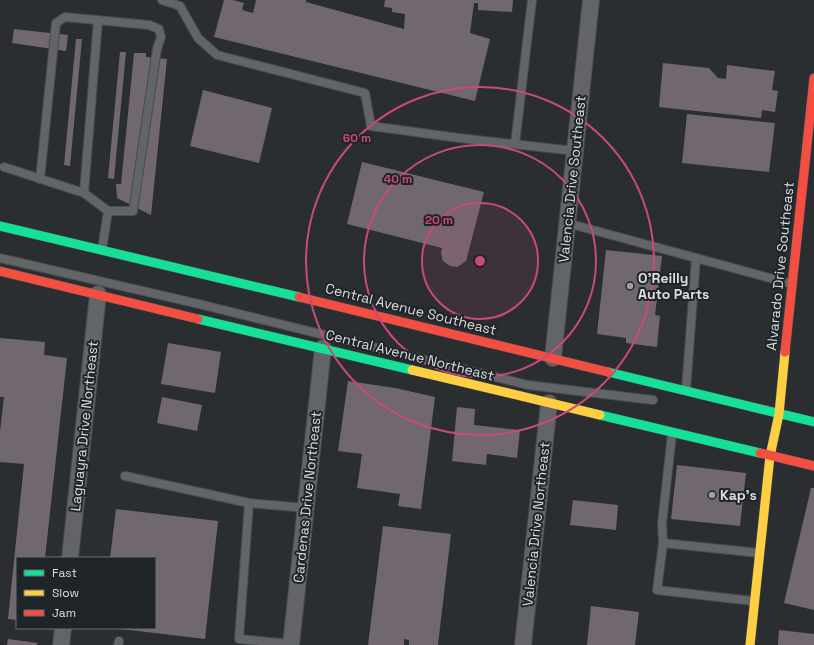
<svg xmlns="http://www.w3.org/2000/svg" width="814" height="645" font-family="'Space Grotesk',sans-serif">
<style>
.building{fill:#71676e}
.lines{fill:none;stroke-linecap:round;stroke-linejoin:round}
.lane-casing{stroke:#494b4d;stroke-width:10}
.street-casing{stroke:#494b4d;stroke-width:18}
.fast-casing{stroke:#494b4d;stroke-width:10}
.slow-casing{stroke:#494b4d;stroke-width:10}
.jam-casing{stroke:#494b4d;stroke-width:10}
.lane{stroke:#626467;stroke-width:8}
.street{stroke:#626467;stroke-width:16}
.fast{stroke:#16e098;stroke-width:9}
.slow{stroke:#ffcf43;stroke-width:9}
.jam{stroke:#f24e42;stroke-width:9}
.ring{fill:none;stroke:#c84a7d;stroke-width:2}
.poi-dot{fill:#9ea1a4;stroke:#1f2429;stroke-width:1.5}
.labels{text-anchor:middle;stroke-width:4;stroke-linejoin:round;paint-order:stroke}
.street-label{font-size:14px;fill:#dcdfe2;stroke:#1f2429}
.poi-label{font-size:14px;font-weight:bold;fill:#dcdfe2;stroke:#1f2429;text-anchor:start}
.centre{fill:#c84a7d;stroke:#1f2429;stroke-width:2}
.ring-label{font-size:12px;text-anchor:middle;font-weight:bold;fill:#c84a7d;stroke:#1f2429;stroke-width:4;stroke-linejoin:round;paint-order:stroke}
</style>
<rect width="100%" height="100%" fill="#2b2e31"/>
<g class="building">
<path d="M224,0H233L244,3L242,10L253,13L256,0H306V2L404,29L405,14L392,12V8L384,7L385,0H513L512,12L478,10V3H474L470,33L490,39L475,101L214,37Z"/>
<path d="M14,29L68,35L66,51L12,43Z"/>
<path d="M76,39H82L70,166L64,165Z"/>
<path d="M120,52H126L114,179L108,178Z"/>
<path d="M134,53H146V57L167,59L151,215L117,198L116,184H121Z"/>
<path d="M663,63L709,68L718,78L726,79L727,65L775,71L772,90L778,91L775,112L762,110L761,118L659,107Z"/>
<path d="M203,90L272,108L259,163L190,146Z"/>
<path d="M687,114L775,123L769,172L682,163Z"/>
<path d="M362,162L484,192L466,261L457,267L450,266L443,261L441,253L442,248L347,224Z"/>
<path d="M606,250L662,256L655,315L660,316L657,347L626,343V338L597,334Z"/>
<path d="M0,338L45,342L44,355L67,358L45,558H17V620L8,619L24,464L0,462V431L4,397H0Z"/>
<path d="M168,343L221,352L215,393L161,384Z"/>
<path d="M348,381L395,388L435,397L421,509L398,506L400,494L357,488L362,454L338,451Z"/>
<path d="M162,397L202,405L197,431L157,423Z"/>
<path d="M457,407L475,409L474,425L520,430L517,458L487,454L486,465L452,461Z"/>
<path d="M677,465L746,473L740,526L671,519Z"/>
<path d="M811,488H814V610L784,603Z"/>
<path d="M573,500L618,505L616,530L570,525Z"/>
<path d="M116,509L218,521L205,639L121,629L155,628V558H110Z"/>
<path d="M383,526L451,534L438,645H409V640L404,639V645H368Z"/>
<path d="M591,606L639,612L635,645H587Z"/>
<path d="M779,630L814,634V645H778Z"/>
<path d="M8,639L37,643V645H7Z"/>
</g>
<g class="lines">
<g class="lane-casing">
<g id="lane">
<path d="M162,0L180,6L198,38L217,55L365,93L371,126L459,138L575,151"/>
<path d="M98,20L84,193L108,211L102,250"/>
<path d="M515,144L532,0"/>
<path d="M4,167L84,193"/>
<path d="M40,179L56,23L65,17L149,25L159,29L161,37L157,49L133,211H108"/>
<path d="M567,223L792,284"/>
<path d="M0,258L199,304L528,385L653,400"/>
<path d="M686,390L696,258"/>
<path d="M672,434L662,524L663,543L657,590L753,601"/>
<path d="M125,476L249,503L306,508"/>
<path d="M249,503L239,639L291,644"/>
<path d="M663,543L759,553"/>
<path d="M118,645L119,641"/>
</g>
</g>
<g class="street-casing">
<g id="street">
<path d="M553,358L591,0"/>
<path d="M70,558L98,294"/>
<path d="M61,645L63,628"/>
<path d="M291,645L323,348"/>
<path d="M523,645L549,403"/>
</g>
</g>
<g class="fast-casing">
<g id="fast">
<path d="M0,226L299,297"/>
<path d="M198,319L412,370"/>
<path d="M608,372L814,422"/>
<path d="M600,415L760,453"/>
</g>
</g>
<g class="slow-casing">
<g id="slow">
<path d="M412,370L600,415"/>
<path d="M750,645L770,456L779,414L785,352"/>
</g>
</g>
<g class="jam-casing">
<g id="jam">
<path d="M0,271L198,319"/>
<path d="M299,297L608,372"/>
<path d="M785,352L814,78"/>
<path d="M760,453L814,466"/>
</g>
</g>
<use href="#lane" class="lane"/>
<use href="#street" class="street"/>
<use href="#fast" class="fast"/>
<use href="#slow" class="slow"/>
<use href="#jam" class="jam"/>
</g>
<circle cx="480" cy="261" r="58" fill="#c84a7d" fill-opacity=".12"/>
<g class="ring">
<circle cx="480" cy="261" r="58"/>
<circle cx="480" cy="261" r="116"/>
<circle cx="480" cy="261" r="174"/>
</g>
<g class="poi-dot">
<circle cx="630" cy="286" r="4"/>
<circle cx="712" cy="495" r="4"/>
</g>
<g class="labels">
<g class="street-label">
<text transform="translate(572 179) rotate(-84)" y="5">Valencia Drive Southeast</text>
<text transform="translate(780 266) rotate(-84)" y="5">Alvarado Drive Southeast</text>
<text transform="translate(411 309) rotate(14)" y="5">Central Avenue Southeast</text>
<text transform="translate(410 355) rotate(14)" y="5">Central Avenue Northeast</text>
<text transform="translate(84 426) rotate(-84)" y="5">Laguayra Drive Northeast</text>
<text transform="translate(307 497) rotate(-84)" y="5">Cardenas Drive Northeast</text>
<text transform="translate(536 524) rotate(-84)" y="5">Valencia Drive Northeast</text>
</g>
<g class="poi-label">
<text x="638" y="283">O'Reilly<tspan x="638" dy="16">Auto Parts</tspan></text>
<text x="720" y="500">Kap's</text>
</g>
</g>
<circle cx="480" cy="261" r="6" class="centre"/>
<g class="ring-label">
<text x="357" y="142">60 m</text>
<text x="398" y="183">40 m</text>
<text x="439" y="224">20 m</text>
</g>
<rect x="16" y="557" width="140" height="72" fill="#1f2429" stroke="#6b6f73"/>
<rect x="24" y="570" width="20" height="6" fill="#16e098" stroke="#6b6f73"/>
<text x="52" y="577" font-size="12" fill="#dcdfe2">Fast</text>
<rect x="24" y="590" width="20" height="6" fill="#ffcf43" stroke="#6b6f73"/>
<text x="52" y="597" font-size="12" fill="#dcdfe2">Slow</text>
<rect x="24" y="610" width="20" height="6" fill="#f24e42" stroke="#6b6f73"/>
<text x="52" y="617" font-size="12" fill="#dcdfe2">Jam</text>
</svg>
